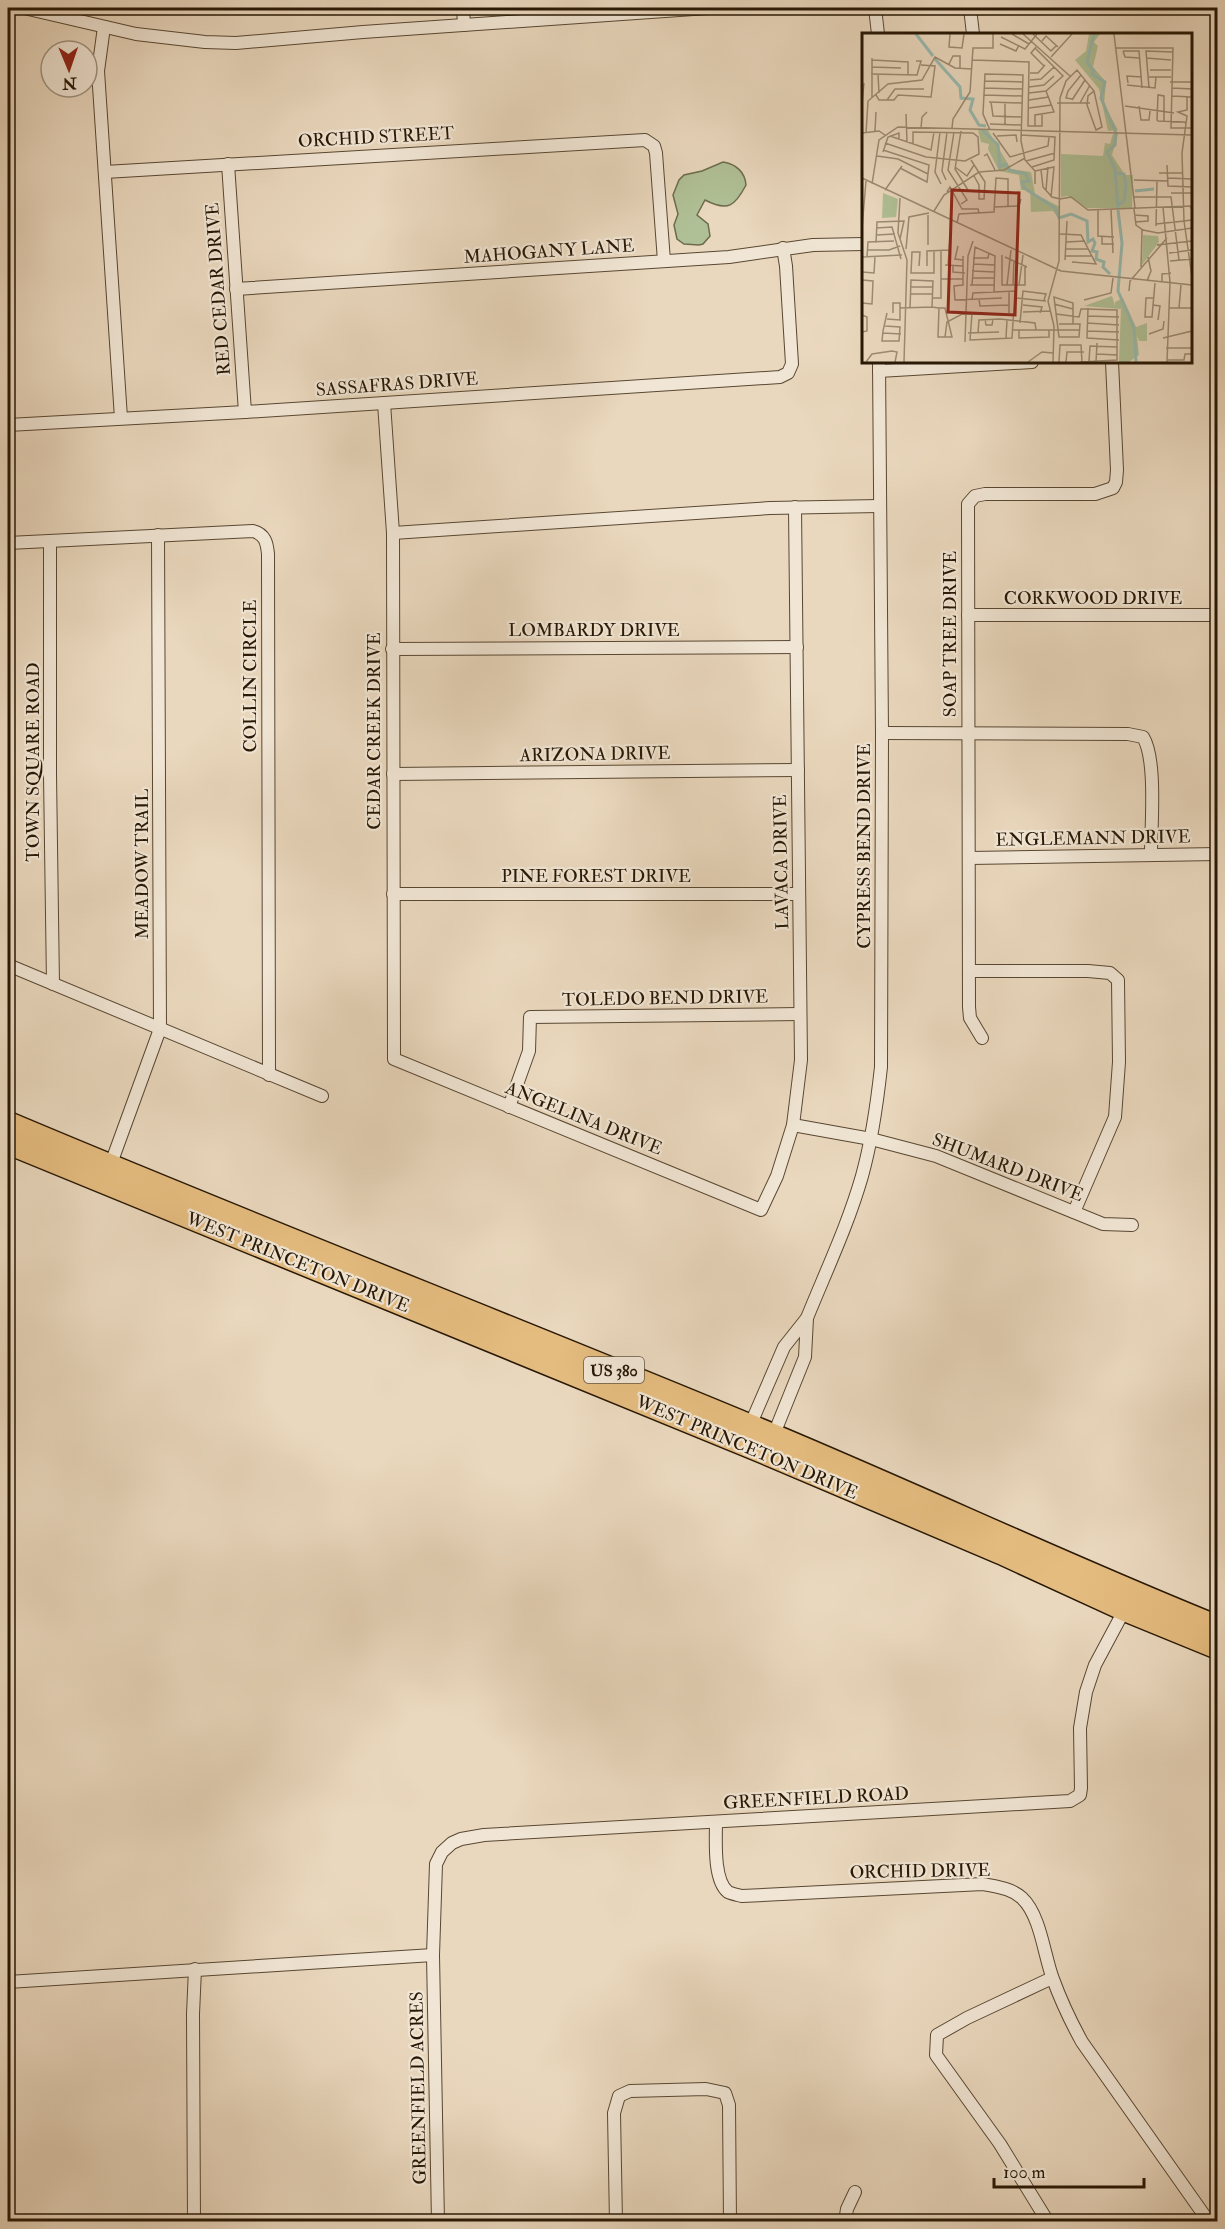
<svg xmlns="http://www.w3.org/2000/svg" width="1225" height="2229" font-family="'IM FELL Double Pica',serif">
<style>
.green{fill:#b0c096;stroke:#6c6c4d;stroke-width:1.5}
.lines{fill:none;stroke-linecap:round;stroke-linejoin:round}
.street-casing{stroke:#584732;stroke-width:14}
.highway-casing{stroke:#271704;stroke-width:25}
.street{stroke:#f1e6d5;stroke-width:12}
.highway{stroke:#e5bc7f;stroke-width:22}
.labels{text-anchor:middle;stroke-width:4.5;stroke-linejoin:round;paint-order:stroke}
.shield{fill:#f1e6d5;stroke:#645543;stroke-width:1.5}
.shield-label{font-size:16px;font-weight:bold;fill:#271704}
.street-label{font-size:18px;fill:#271704;stroke:#f1e6d5}
.inset-river{fill:none;stroke:#98baaf;stroke-width:3}
.inset-road{fill:none;stroke:#9c8b74;stroke-width:1.5}
.view{fill:#8f2418;fill-opacity:0.15;stroke:#8f2418;stroke-width:3}
.inset-edge{fill:none;stroke:#271704;stroke-width:3}
</style>
<rect width="100%" height="100%" fill="#ead8be"/>
<filter id="stains"><feTurbulence type="fractalNoise" baseFrequency=".00333" numOctaves="4"/><feColorMatrix values="0 0 0 0 .2 0 0 0 0 .09 0 0 0 0 .02 0 0 0 .5 -.17"/></filter>
<radialGradient id="worn" r=".72"><stop offset=".6" stop-color="#630" stop-opacity="0"/><stop offset="1" stop-color="#630" stop-opacity=".3"/></radialGradient>
<path class="green" d="M723,162C736,164 745,172 746,185C735,206 728,212 705,200L697,215L708,224L710,236L703,244L699,245L684,244L677,239L674,225L678,214L673,195L679,180L684,175L702,171Z"/>
<g class="lines">
<g class="street-casing">
<g id="street">
<path d="M24,8L136,34L205,42L236,43L363,32L708,8"/>
<path d="M463,8L464,25"/>
<path d="M875,8L878,34"/>
<path d="M970,8L973,34"/>
<path d="M104,27L98,71L121,418"/>
<path d="M228,164L245,412"/>
<path d="M105,172L645,140L654,146L656,153L664,261"/>
<path d="M236,289L729,257L813,245L864,244"/>
<path d="M879,371L1032,362"/>
<path d="M384,403L393,533L394,1059L761,1210L777,1176L793,1125L801,1060L795,507"/>
<path d="M8,425L245,412L780,377L788,373L792,364L786,266L783,248"/>
<path d="M393,533L770,508L879,506"/>
<path d="M50,541V775L53,984"/>
<path d="M8,543L253,531C265,534 267,543 268,554L269,1075"/>
<path d="M968,615H1218"/>
<path d="M392,649L797,647"/>
<path d="M882,733L1128,734L1143,737C1157,759 1151,826 1151,854"/>
<path d="M393,774L798,770"/>
<path d="M969,858L1218,854"/>
<path d="M393,894H799"/>
<path d="M8,965L322,1096"/>
<path d="M970,971H1088L1110,973L1118,980L1119,1062L1115,1117L1074,1212"/>
<path d="M982,1038L970,1018L969,1007L968,504L975,496L985,494H1095L1113,488L1116,482L1117,470L1112,362"/>
<path d="M509,1107L529,1051L530,1017L800,1014"/>
<path d="M793,1125L871,1139L936,1156L1103,1224L1132,1225"/>
<path d="M109,1169L160,1029L158,535"/>
<path d="M807,1318C826,1271 848,1225 862,1176C872,1140 877,1104 881,1067L882,733L879,362"/>
<path d="M749,1428L784,1347L807,1318L805,1357L772,1439"/>
<path d="M716,1822C716,1840 713,1880 728,1892C732,1894 738,1895 742,1896L983,1884C997,1887 1011,1888 1022,1898C1041,1916 1044,1956 1053,1979C1061,2001 1071,2022 1082,2042L1209,2222"/>
<path d="M8,1982L433,1955"/>
<path d="M194,2222L193,2014L195,1969"/>
<path d="M438,2222L433,1955L436,1864L442,1852L452,1843L461,1839L484,1835L1070,1801L1080,1795L1081,1788L1080,1728L1086,1692L1095,1665L1126,1607"/>
<path d="M616,2222L614,2113L619,2096L630,2091L706,2089L725,2093L729,2105L730,2222"/>
<path d="M845,2222L847,2209L855,2192"/>
<path d="M1048,2222L1000,2144L936,2055L937,2035L967,2018L1052,1978"/>
</g>
</g>
<g class="highway-casing">
<g id="highway">
<path d="M8,1123C252,1226 500,1322 746,1424C904,1489 1059,1563 1218,1627"/>
<path d="M8,1143L758,1450L1001,1553L1125,1610L1218,1648"/>
</g>
</g>
<use href="#street" class="street"/>
<use href="#highway" class="highway"/>
</g>
<g class="labels">
<rect class="shield" x="584" y="1357" width="60" height="26" rx="4.5"/>
<g class="shield-label">
<text x="614" y="1376">US 380</text>
</g>
<g class="street-label">
<text transform="translate(376 137) rotate(-3)" y="6">ORCHID STREET</text>
<text transform="translate(549 251) rotate(-4)" y="6">MAHOGANY LANE</text>
<text transform="translate(218 289) rotate(-94)" y="6">RED CEDAR DRIVE</text>
<text transform="translate(397 384) rotate(-4)" y="6">SASSAFRAS DRIVE</text>
<text x="1093" y="604">CORKWOOD DRIVE</text>
<text x="594" y="636">LOMBARDY DRIVE</text>
<text transform="translate(950 634) rotate(-90)" y="6">SOAP TREE DRIVE</text>
<text transform="translate(250 676) rotate(-90)" y="6">COLLIN CIRCLE</text>
<text transform="translate(374 731) rotate(-90)" y="6">CEDAR CREEK DRIVE</text>
<text transform="translate(595 754) rotate(-1)" y="6">ARIZONA DRIVE</text>
<text transform="translate(33 762) rotate(-90)" y="6">TOWN SQUARE ROAD</text>
<text transform="translate(1093 838) rotate(-1)" y="6">ENGLEMANN DRIVE</text>
<text transform="translate(864 846) rotate(-90)" y="6">CYPRESS BEND DRIVE</text>
<text transform="translate(781 862) rotate(-91)" y="6">LAVACA DRIVE</text>
<text transform="translate(142 864) rotate(-90)" y="6">MEADOW TRAIL</text>
<text x="596" y="882">PINE FOREST DRIVE</text>
<text transform="translate(665 998) rotate(-1)" y="6">TOLEDO BEND DRIVE</text>
<text transform="translate(584 1118) rotate(22)" y="6">ANGELINA DRIVE</text>
<text transform="translate(1008 1167) rotate(21)" y="6">SHUMARD DRIVE</text>
<text transform="translate(298 1262) rotate(22)" y="6">WEST PRINCETON DRIVE</text>
<text transform="translate(747 1447) rotate(23)" y="6">WEST PRINCETON DRIVE</text>
<text transform="translate(816 1798) rotate(-3)" y="6">GREENFIELD ROAD</text>
<text transform="translate(920 1871) rotate(-1)" y="6">ORCHID DRIVE</text>
<text transform="translate(418 2088) rotate(-91)" y="6">GREENFIELD ACRES</text>
</g>
</g>
<g transform="translate(862 33)">
<rect width="330" height="330" fill="#ead8be"/>
<path d="M227,1H238L232,9L236,13L231,34L244,49L242,72L256,97L246,98L237,56L213,27L224,18ZM116,97H126L149,136L169,139L173,161L198,174V187L191,178L169,179L168,157H159L157,142L137,138L126,116L127,111L119,109ZM251,101H256L250,122L263,142H271L270,175H225L206,163L199,164V121L241,123L243,110L248,111ZM21,160L36,166L34,184L20,185ZM281,202L296,203L297,209L280,232ZM250,263L253,273V269L261,265L274,294L285,290V308H277L275,303L277,322L267,329H257L259,276L222,273Z" fill="#b0c096"/>
<path class="inset-river" d="M54,1L71,23M232,1L225,29L232,38L230,41L243,49L239,65L254,100L253,112L245,119L253,136L256,175M73,26L98,54L99,65L111,66L108,77L117,92L124,93M120,97L136,112L138,134L144,131L147,137L164,141L167,148L160,149L162,155L193,175L197,185L209,181L225,188L226,209L231,206L233,210L230,218L235,219L234,226L242,229L241,234L248,241M253,140L262,141L264,153L262,168L256,172M273,158L292,156M256,177L260,210L256,258L272,295L274,329"/>
<path class="inset-road" d="M88,1L87,14L100,15L102,1M150,1L167,11M161,1L209,44M171,1L189,18L194,13M252,1L273,175M139,4L163,16L175,1M180,8L184,3L196,14M138,11L154,18L157,12M174,14L169,20L182,33M254,15H311L309,95H329M261,18H277L280,55M261,18L263,24L277,25M189,24L210,1M284,25L309,27M10,27L46,29V42M110,27L167,29L166,93H180V82M87,31L91,23H98V36M10,34L39,35M288,37H309M168,40H176L183,32M9,41L55,42L59,28H54M16,41L17,60M287,44H309M168,47L179,46L192,34M122,48L161,49M308,49H330M266,50L265,43L280,44M265,52L293,55L294,44M167,54L182,52L192,43M122,55L160,56M287,55L284,18L311,19M310,55L330,56M167,60L184,58L201,43L173,15M14,62L17,67H32L36,62L69,64L73,33L59,32M122,62L160,63M310,63L330,64M10,64V25M210,66L204,65L206,58L219,42M25,67L33,56H62M167,67L187,64M210,67L223,47M127,69L160,70M129,69L131,83L159,84M0,70L2,50M195,70H228M218,70L228,52M263,73L312,80M277,73L279,87H287L288,78M167,75L190,72M44,81L45,109M302,88V63L296,62L295,87L296,88L322,89L324,90M128,91L159,92M143,91V70M173,93V82L192,79L184,58M59,95L60,84L65,79M90,95L91,86L108,59L111,15H131V1M128,97L121,81L123,41L161,42L159,108L163,127L173,138V151M13,98L14,79M99,98L93,136L106,157M78,99L73,139L79,151M92,99L86,137L105,167L99,171M0,100L17,98L23,102M4,100L6,68L26,51L60,47L73,24L93,35L110,36M131,100L148,124L186,113L187,104M159,102L193,104L192,127L170,134M28,103L69,117L72,99M135,103L154,102L155,109M23,110L64,124L103,128L117,121L116,104L111,100L51,99V111M21,117L67,132L65,149L38,135M21,119L26,104L37,100V106M15,123L36,126L66,141M122,123L125,121L133,137M109,127L123,149L122,166H117V152L112,143M164,128L193,120M305,132L306,153L330,154M93,134L105,143L112,132M179,137L181,154L190,164L198,166M173,138L192,134L189,164M297,140H320M0,145L199,238L330,252M306,145L330,146M84,147L80,138L85,99M272,147L306,148M10,151L17,107L36,94L330,102M23,157L40,133M184,157L186,134M85,159L88,154L100,176H116L117,180M309,160H330M271,164H309L317,227M38,165L36,200L45,227L42,329M198,166L209,164L226,177L328,173L330,177M133,174L157,173L159,166M301,174L308,249M236,176V203L252,204M249,176L251,220M272,176L274,192L281,197L296,200L330,195M72,178L82,162L117,139L142,137L163,125M272,182L286,183V188L273,189M330,187L322,188L330,244M95,190L97,181L132,179L134,145L146,146V173M294,191L322,188L320,120L325,83L316,79L325,77V63M294,193L295,147M0,195L4,148M14,195L30,194L39,226M198,201L219,202L234,231L210,229M14,202L33,201M240,204V211H252M204,209L223,208M14,210L15,189L42,188L38,206M66,212V182M295,212L330,208M96,213L93,226L101,227M44,216L47,184L67,180M203,216H226M6,217H27L38,213M307,220L330,217M140,222V252H163V233M101,223V252L92,253L93,267L140,265M203,223H230M0,224L40,222M5,224L6,209L32,208M143,224L165,234M111,225H126L127,220M203,227L205,188M308,228L330,226M111,231L133,232M83,232L101,233M57,233L58,219H50L49,240H72V218M65,233V218L87,217M86,233L88,203M91,233V239L103,240M279,234L280,197M110,238L133,239M0,239L12,240L13,224M110,245H132M79,246H101M0,247L11,248L10,271L0,270M285,248L289,238L286,224M300,250V241L309,240M108,252H132M110,252L113,214L133,223L132,259M145,252L149,217M151,252L152,228M157,252L161,222M49,254H71M267,258L268,248L305,205M147,259V280M49,261H71M71,265H79V217M154,265L184,268M291,265H284L283,284H290L293,250M117,266L118,273L147,272M222,267L249,260L251,245M192,271L211,276M161,272L180,274L178,280M291,272L298,273L296,287M38,275L70,274L77,275H83L90,304H76L77,275M48,275L49,247L71,248L70,274M226,275L225,305L257,307M307,275H330M317,275L319,252M161,279L188,278M110,280L108,307L150,305L153,258L111,260L110,267M194,281L217,284L219,276H223L255,277V327L218,329M0,282L5,284V298L0,299M225,283L257,284M25,286L38,287V270H31V280M123,286L124,292H130L131,286M158,290L161,258L184,261L182,267M225,290L257,292M197,291H218L217,304H197L192,264L211,270V291M23,293L38,294L37,308H20L21,298L25,280M150,297H218M157,297V305L187,304V297M225,298L257,299M21,300L39,301M106,300L137,299M116,300L117,287L138,286L173,290L174,297M287,301L301,296L302,288M83,304L85,289L100,281L154,282M144,305L145,287M301,305L330,298M103,309L106,223L111,208M304,315H330M235,321L255,322M305,327H322L323,321H330M227,328L228,313L255,314M4,329L10,321L30,318L35,319L33,329M166,329L180,319L191,320M191,329L192,293L186,268L197,228L198,65L204,48L215,37L232,58L240,94L234,97L225,72L226,63L232,58M197,329L198,312H219L220,329M204,329L205,319H222M234,329L235,310M305,329L308,250"/>
<path class="view" d="M90,157L157,160L153,282L86,279Z"/>
<rect width="330" height="330" class="inset-edge"/>
</g>
<rect width="1225" height="2229" fill="none" stroke="#ead8be" stroke-width="30"/>
<rect x="9" y="9" width="1207" height="2211" fill="none" stroke="#271704" stroke-width="3"/>
<rect x="15" y="15" width="1195" height="2199" fill="none" stroke="#271704" stroke-width="1.5"/>
<g transform="translate(69 69) rotate(178)"><circle r="28" fill="#f1e6d5" stroke="#a09381" stroke-width="1.5"/>
<path d="M0-4.5L10 22L0 15L-10 22Z" fill="#8f2418"/>
<text y="-9" font-size="16" font-weight="bold" text-anchor="middle" fill="#271704">N</text>
</g>
<path d="M994 2178v9h150v-9" fill="none" stroke="#271704" stroke-width="3"/>
<text x="1003" y="2178" font-size="18" fill="#271704" stroke="#f1e6d5" stroke-width="4.5" paint-order="stroke">100 m</text>
<rect width="100%" height="100%" filter="url(#stains)"/>
<rect width="100%" height="100%" fill="url(#worn)"/>
</svg>
